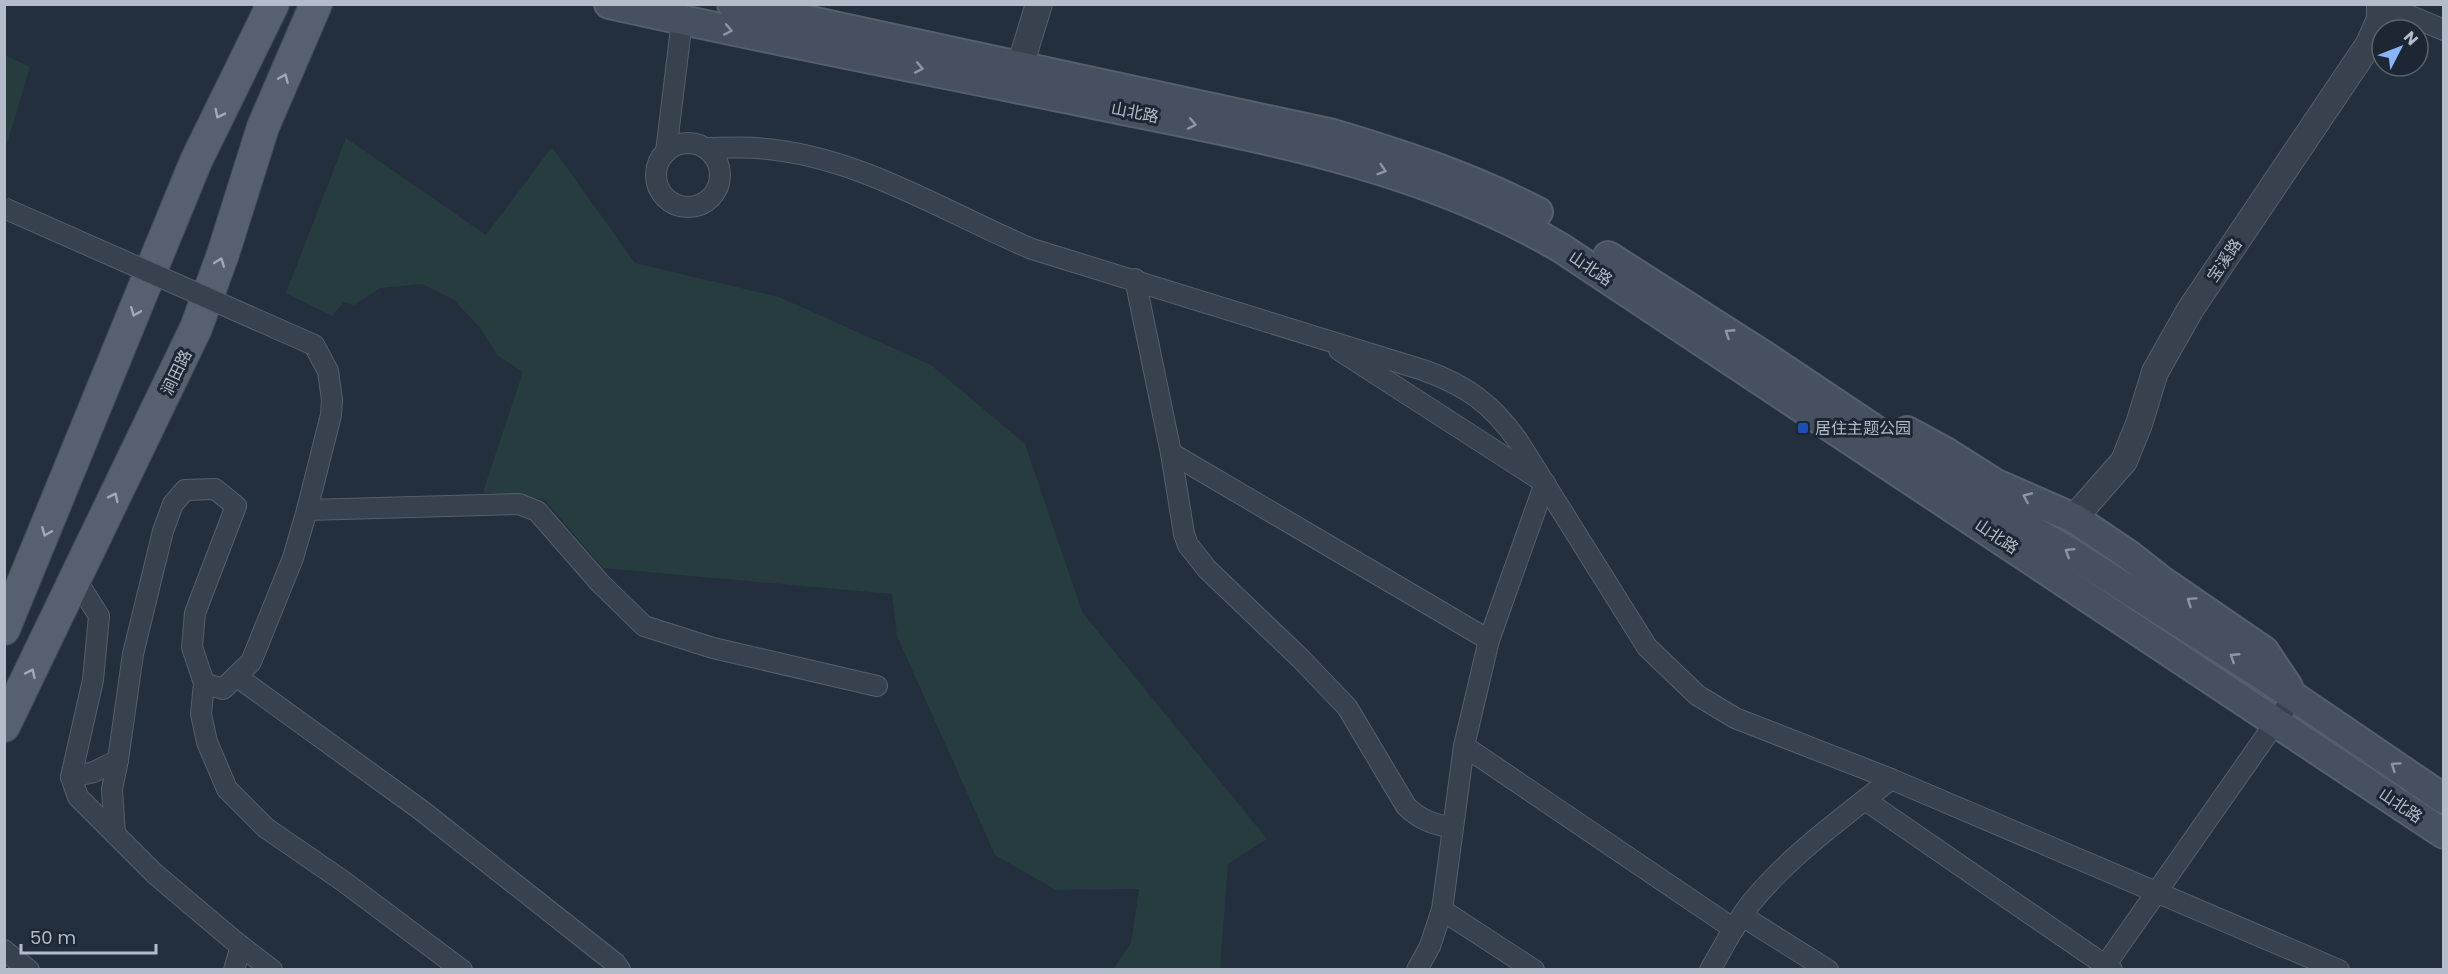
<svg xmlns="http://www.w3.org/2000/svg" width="2448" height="974" font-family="Poppins,'Noto Sans SC',sans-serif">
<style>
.green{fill:#263c3f}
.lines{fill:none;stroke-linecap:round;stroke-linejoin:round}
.minor-casing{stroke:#565f6c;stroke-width:22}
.tertiary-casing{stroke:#565f6c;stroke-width:28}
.secondary-casing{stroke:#565f6c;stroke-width:32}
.primary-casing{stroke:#414a57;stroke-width:34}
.minor{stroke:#38414e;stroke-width:20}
.tertiary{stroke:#38414e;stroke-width:26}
.secondary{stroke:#465061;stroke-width:28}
.primary{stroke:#56606e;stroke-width:32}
.minor-bridge-casing{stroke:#565f6c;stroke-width:22;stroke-linecap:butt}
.minor-bridge{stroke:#38414e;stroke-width:20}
.oneway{stroke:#8e96a5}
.oneway2{stroke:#a1aab7}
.transit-dot{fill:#1a4fb4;stroke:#1d2633;stroke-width:2}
.labels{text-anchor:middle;stroke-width:6;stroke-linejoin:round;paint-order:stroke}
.street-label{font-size:16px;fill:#b4bcc9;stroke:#1d2633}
.poi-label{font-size:16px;fill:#b4bcc9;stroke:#1d2633;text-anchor:start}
</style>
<rect width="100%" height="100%" fill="#242f3e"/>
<g class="green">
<path d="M5,55L30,67L5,150Z"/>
<path d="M346,138L486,235L552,147L635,263L779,297L931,365L1025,444L1082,612L1267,839L1228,864L1220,969H1113L1131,943L1139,889L1056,890L995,855L897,636L892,594L603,568L544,499L483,492L523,372L497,355L482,330L454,300L422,284L380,288L354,305L344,302L332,316L286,293Z"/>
</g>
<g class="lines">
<g class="minor-casing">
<g id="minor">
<path d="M2382,4L2444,30"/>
<circle cx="688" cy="175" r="32"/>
<path d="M705,148C721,148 738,147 755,148C856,154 942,211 1032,249L1423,370C1466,385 1492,404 1518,441L1647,647L1697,695L1735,718L1891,779L2339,970"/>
<path d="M666,152L682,20"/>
<path d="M1135,279L1171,453L1184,534L1188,545L1207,569L1301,659L1347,707L1406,806C1420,820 1433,824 1452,828"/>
<path d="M1339,350L1545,483L1489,640L1464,746L1442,910L1430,946L1417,970"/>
<path d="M1171,453L1489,640"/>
<path d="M307,510L519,504L537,511L600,583L644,626L713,648L877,686"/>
<path d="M75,578L99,616L93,680L71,777L78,797L155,874L232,939L272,970"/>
<path d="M236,676L421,810L615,963L620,970"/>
<path d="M204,683L201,714L207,742L227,789L266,828L343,881L462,970"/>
<path d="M1464,746L1734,929"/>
<path d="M71,777L94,772L118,760L133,654L163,531L173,504L185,490L215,489L236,506L195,613L192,647L204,683L223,689L251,662L293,558L307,510L331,415L332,400L328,371L314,345"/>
<path d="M1865,800L2112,970"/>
<path d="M115,834L112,789L118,760"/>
<path d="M1442,910L1534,970"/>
<path d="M1742,916L1828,970"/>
<path d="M4,950L29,970"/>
<path d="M234,970L241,946"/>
<path d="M1710,970C1723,948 1735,923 1751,903C1790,855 1843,818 1891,779"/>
<path d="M2102,970L2294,696"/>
</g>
</g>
<g class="tertiary-casing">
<g id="tertiary">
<path d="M1020,66L1039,4"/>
<path d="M2074,518L2124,461L2139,424L2155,372L2190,310L2369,44L2380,19V4"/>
</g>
</g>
<g class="secondary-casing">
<g id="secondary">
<path d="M609,4C770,40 933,71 1094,104C1254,137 1418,164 1561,248L2444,834"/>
<path d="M732,4L1333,134C1404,155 1472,178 1538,212"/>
<path d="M1608,256L1763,355L1974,496L2063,548L2265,677L2444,799"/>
<path d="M1907,431L1944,451L1996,484L2074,518L2129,555L2162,581L2264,651L2288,687"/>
</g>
</g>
<g class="primary-casing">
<g id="primary">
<path d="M4,629L196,161L273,4"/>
<path d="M4,726L196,328L223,254L263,127L316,4"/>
</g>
</g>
<use href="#minor" class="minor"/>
<use href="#tertiary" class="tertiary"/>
<use href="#secondary" class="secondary"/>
<use href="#primary" class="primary"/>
<g class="minor-bridge-casing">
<path id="minor-bridge" d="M4,208L314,345"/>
</g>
<use href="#minor-bridge" class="minor-bridge"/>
</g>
<defs><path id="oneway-chevron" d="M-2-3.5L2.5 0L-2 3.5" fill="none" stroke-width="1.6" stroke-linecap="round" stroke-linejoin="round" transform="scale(1.5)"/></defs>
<g class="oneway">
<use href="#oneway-chevron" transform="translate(728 30) rotate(11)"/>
<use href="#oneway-chevron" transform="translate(919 68) rotate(11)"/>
<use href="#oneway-chevron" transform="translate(1192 124) rotate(11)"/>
<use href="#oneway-chevron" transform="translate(1382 170) rotate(17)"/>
<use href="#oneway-chevron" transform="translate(1729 333) rotate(-147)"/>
<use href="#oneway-chevron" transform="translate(2027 497) rotate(-157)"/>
<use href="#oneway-chevron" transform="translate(2069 552) rotate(-148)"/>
<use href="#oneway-chevron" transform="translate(2191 601) rotate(-146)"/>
<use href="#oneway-chevron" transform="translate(2234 657) rotate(-147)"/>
<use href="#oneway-chevron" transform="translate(2395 766) rotate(-145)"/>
</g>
<g class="oneway2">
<use href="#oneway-chevron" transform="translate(284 78) rotate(-67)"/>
<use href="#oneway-chevron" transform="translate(219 114) rotate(116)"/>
<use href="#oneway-chevron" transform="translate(220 262) rotate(-70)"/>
<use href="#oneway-chevron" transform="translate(135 312) rotate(112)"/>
<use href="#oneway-chevron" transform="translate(114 497) rotate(-64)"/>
<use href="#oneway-chevron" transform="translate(46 532) rotate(112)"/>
<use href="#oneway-chevron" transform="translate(31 673) rotate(-65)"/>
</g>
<rect class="transit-dot" x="1797" y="422" width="12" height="12" rx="3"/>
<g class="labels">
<g class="street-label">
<text transform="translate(1135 112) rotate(11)" y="6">山北路</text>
<text transform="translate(2224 260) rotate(-56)" y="6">宝溪路</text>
<text transform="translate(1591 268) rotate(34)" y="6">山北路</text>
<text transform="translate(176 372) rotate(-64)" y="6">涧田路</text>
<text transform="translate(1997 536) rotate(34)" y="6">山北路</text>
<text transform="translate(2401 805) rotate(34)" y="6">山北路</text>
</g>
<g class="poi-label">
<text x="1815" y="434">居住主题公园</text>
</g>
</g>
<rect width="2448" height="974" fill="none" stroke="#b4bcc9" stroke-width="12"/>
<g transform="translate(2400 48) rotate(48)"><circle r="28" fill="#1d2633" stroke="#59626f" stroke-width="1.5"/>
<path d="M0-4.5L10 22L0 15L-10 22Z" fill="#8ab4f8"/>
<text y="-9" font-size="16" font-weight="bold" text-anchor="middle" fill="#b4bcc9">N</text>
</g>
<path d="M21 944v9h135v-9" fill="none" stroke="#b4bcc9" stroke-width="3"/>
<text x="30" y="944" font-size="18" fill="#b4bcc9" stroke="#1d2633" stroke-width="4.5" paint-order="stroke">50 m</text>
</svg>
